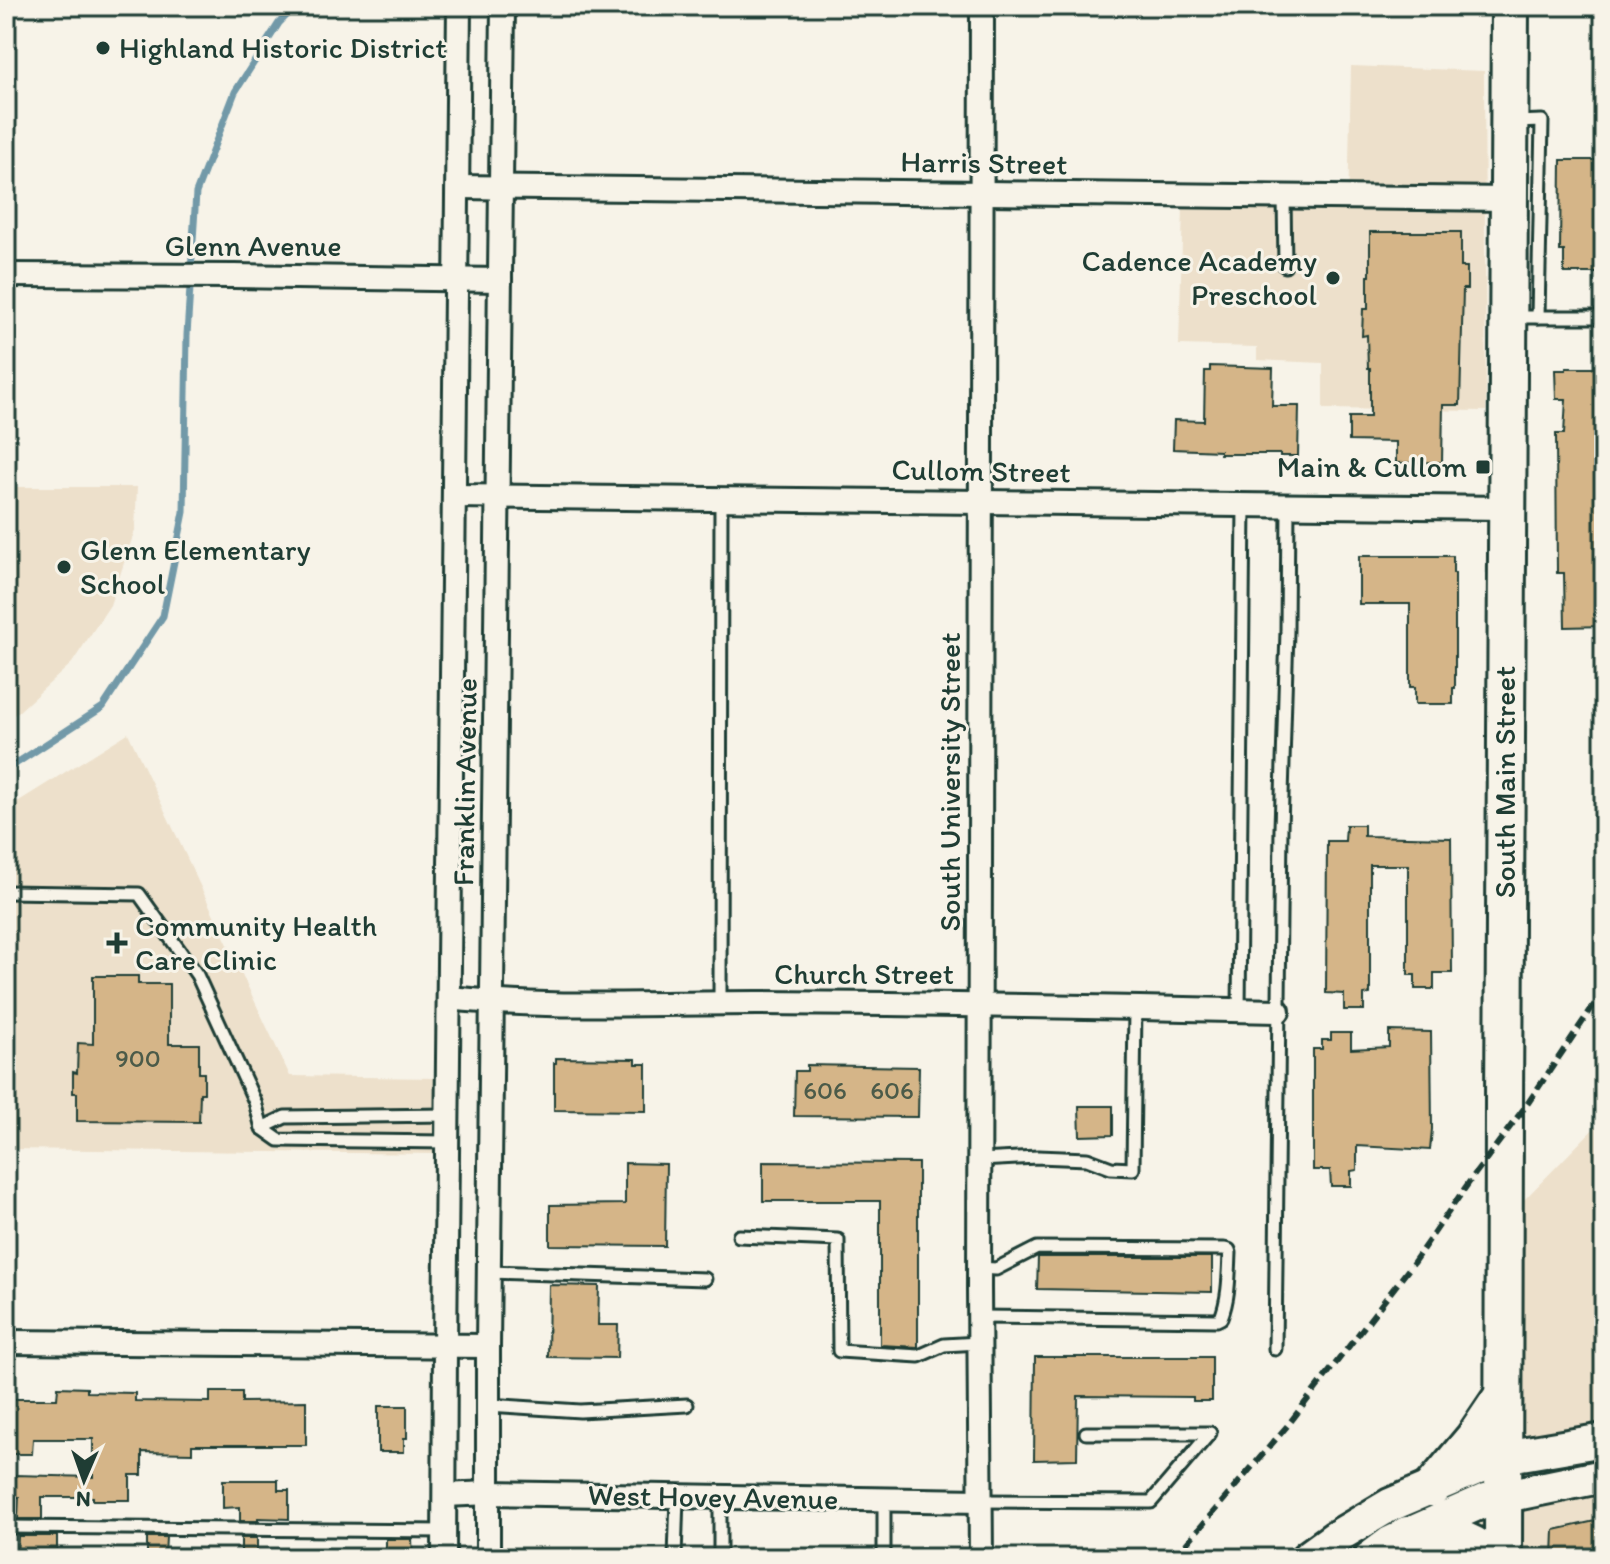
<svg xmlns="http://www.w3.org/2000/svg" width="1610" height="1564" font-family="Itim,sans-serif">
<style>
.built{fill:#ede0cb}
.lines{fill:none;stroke-linecap:round;stroke-linejoin:round}
.stream{stroke:#7299a8;stroke-width:7}
.building{fill:#d5b588;stroke:#1f3d34;stroke-width:2}
.lane-casing{stroke:#1f3d34;stroke-width:17}
.street-casing{stroke:#1f3d34;stroke-width:28}
.secondary-casing{stroke:#1f3d34;stroke-width:38}
.primary-casing{stroke:#1f3d34;stroke-width:42}
.lane{stroke:#f7f3e8;stroke-width:11}
.street{stroke:#f7f3e8;stroke-width:22}
.secondary{stroke:#f7f3e8;stroke-width:32}
.primary{stroke:#f7f3e8;stroke-width:36}
.rail{stroke:#1f3d34;stroke-width:6;stroke-dasharray:12 6;stroke-linecap:butt}
.poi-dot{fill:#1f3d34;stroke:#f7f3e8;stroke-width:3}
.labels{text-anchor:middle;stroke-width:6;stroke-linejoin:round;paint-order:stroke}
.number-label{font-size:26px;fill:#4c5b49}
.poi-label{font-size:30px;fill:#1f3d34;stroke:#f7f3e8;text-anchor:start}
.street-label{font-size:30px;fill:#1f3d34;stroke:#f7f3e8}
</style>
<rect width="100%" height="100%" fill="#f7f3e8"/>
<filter id="ink" filterUnits="userSpaceOnUse"><feTurbulence type="fractalNoise" baseFrequency=".0125" numOctaves="2"/><feDisplacementMap in="SourceGraphic" scale="16" xChannelSelector="R" yChannelSelector="G"/><feConvolveMatrix kernelMatrix="1 2 1 2 8 2 1 2 1" color-interpolation-filters="sRGB"/></filter>
<g filter="url(#ink)">
<g class="built">
<path d="M1351,66L1484,71L1486,411L1323,409V363L1257,360V347L1179,345L1183,208L1348,211Z"/>
<path d="M6,487H137L135,530L110,605L72,663L17,713L6,720Z"/>
<path d="M128,733L290,1076L437,1078V1154L6,1149V809Z"/>
<path d="M1604,1118V1558H1388L1519,1505L1521,1203Z"/>
</g>
<g class="lines">
<path class="stream" d="M6,770L103,707L163,616L184,512L187,335L196,193L235,92L279,23L296,6"/>
</g>
<g class="building">
<path d="M1561,160H1604V273H1564V251H1560Z"/>
<path d="M1370,232H1461V267H1467V289H1463L1460,405H1443L1442,462L1396,463V442L1349,441V417H1370V368H1368L1367,335L1362,336L1363,309H1368V276H1370Z"/>
<path d="M1210,366L1273,368L1272,406H1299L1298,456H1280V454H1220V451L1173,449L1174,420L1204,421L1205,371H1210Z"/>
<path d="M1566,368H1604V626L1565,627L1564,573H1557L1556,434H1564L1566,399H1556L1555,370H1566Z"/>
<path d="M1359,556H1453V573H1455V688H1453V704H1415V687H1410V604H1359Z"/>
<path d="M1346,825H1364V836L1451,838L1452,973H1434V989H1415V975H1408V865H1370V994L1364,995V1010H1344V994L1326,993L1327,841H1345Z"/>
<path d="M93,976H138V984H169V1044H199V1073H204V1093H200L199,1122L77,1121V1093H73V1072L77,1073L78,1043L93,1044Z"/>
<path d="M1389,1031L1431,1032L1432,1129L1430,1150L1357,1146V1170L1351,1171V1186H1331L1330,1170H1313V1049H1322V1040H1331V1033H1351V1049L1389,1047Z"/>
<path d="M556,1058L636,1059V1064H646V1111L554,1110V1063H556Z"/>
<path d="M807,1065L919,1067L918,1117L794,1116L795,1071H807Z"/>
<path d="M1079,1106H1113V1135L1080,1136Z"/>
<path d="M763,1162L918,1163V1347L880,1345V1201H763Z"/>
<path d="M625,1163L666,1164L665,1246L550,1245V1205L625,1204Z"/>
<path d="M1038,1257H1212V1292L1037,1289Z"/>
<path d="M549,1285L599,1286L598,1325H618L617,1358L548,1357Z"/>
<path d="M1035,1357H1212V1401H1193V1397L1078,1396L1077,1459L1034,1460Z"/>
<path d="M58,1387L87,1388V1392L135,1393V1401L210,1402V1392H242V1402L306,1401V1445H192V1453L142,1452V1475H130V1500H93V1497H42V1519H18L19,1497H15V1475L93,1477V1439H33L32,1454H6V1399H57Z"/>
<path d="M378,1406H407V1438H404V1452H378Z"/>
<path d="M223,1480H278V1490H289V1519L258,1518V1521H240V1507L223,1508Z"/>
<path d="M1604,1519V1558H1577V1556L1553,1557L1554,1530Z"/>
<path d="M18,1536H57V1556H17Z"/>
<path d="M147,1537H166L165,1555H147Z"/>
<rect x="241" y="1538" width="16" height="20"/>
<path d="M386,1539H412L413,1558H386Z"/>
</g>
<g class="lines">
<g class="lane-casing">
<g id="lane">
<path d="M1514,122L1542,121L1538,317"/>
<path d="M1284,197L1285,266"/>
<path d="M1513,317H1604"/>
<path d="M6,892L139,894L197,975L255,1102L262,1128"/>
<path d="M720,1003L721,499"/>
<path d="M1239,1010L1244,505"/>
<path d="M447,1142L279,1140L262,1128L285,1117L448,1115"/>
<path d="M980,1160L1038,1157L1087,1159L1111,1168L1133,1169L1135,1007"/>
<path d="M739,1236L838,1240L839,1351L919,1356L944,1345L979,1343"/>
<path d="M979,1268L996,1269L1037,1248L1224,1249L1229,1250L1230,1253C1229,1275 1229,1298 1221,1318L1217,1320L979,1317"/>
<path d="M489,1272L705,1279"/>
<path d="M1275,1349L1281,828L1287,631L1288,505"/>
<path d="M488,1405L580,1411L687,1405"/>
<path d="M720,1497V1558"/>
<path d="M980,1501L1151,1502L1210,1433H1086"/>
<path d="M6,1527L445,1531"/>
<path d="M675,1558L677,1496"/>
<path d="M884,1558V1500"/>
</g>
</g>
<g class="street-casing">
<g id="street">
<path d="M458,187L1509,199"/>
<path d="M6,275L234,276L500,280"/>
<path d="M454,496L1507,508"/>
<path d="M449,998C552,1009 655,1003 758,1003C931,1004 1105,1007 1278,1011"/>
<path d="M6,1342L488,1346"/>
<path d="M445,1495L489,1493L980,1501"/>
<path d="M444,1558L445,1346L459,6"/>
<path d="M488,1558V1346L503,6"/>
<path d="M981,1558L979,1288L982,6"/>
</g>
</g>
<g class="secondary-casing">
<g id="secondary">
<path d="M1307,1558L1336,1537L1390,1505L1503,1457L1604,1440"/>
<path d="M1370,1558L1390,1543L1407,1535L1486,1500L1604,1476"/>
</g>
</g>
<g class="primary-casing">
<g id="primary">
<path d="M1432,1488L1474,1438L1503,1395"/>
<path d="M1407,1535L1459,1538L1474,1545L1484,1558"/>
<path d="M1503,1558L1504,1103L1510,6"/>
</g>
</g>
<use href="#lane" class="lane"/>
<use href="#street" class="street"/>
<use href="#secondary" class="secondary"/>
<use href="#primary" class="primary"/>
<path class="rail" d="M1174,1558L1288,1425L1411,1266L1472,1178L1528,1103L1604,990"/>
</g>
</g>
<g class="poi-dot">
<circle cx="103" cy="48" r="8"/>
<circle cx="1333" cy="278" r="8"/>
<rect x="1475" y="459" width="16" height="16" rx="4"/>
<circle cx="64" cy="567" r="8"/>
<path d="M113 931h8v8h8v8h-8v8h-8v-8h-8v-8h8z"/>
</g>
<g class="labels">
<g class="number-label">
<text x="138" y="1067">900</text>
<text x="825" y="1099">606</text>
<text x="892" y="1099">606</text>
</g>
<g class="poi-label">
<text x="119" y="58">Highland Historic District</text>
<text x="1317" y="271" text-anchor="end">Cadence Academy<tspan x="1317" dy="34">Preschool</tspan></text>
<text x="1467" y="477" text-anchor="end">Main &amp; Cullom</text>
<text x="80" y="560">Glenn Elementary<tspan x="80" dy="34">School</tspan></text>
<text x="135" y="936">Community Health<tspan x="135" dy="34">Care Clinic</tspan></text>
</g>
<g class="street-label">
<text transform="translate(984 163) rotate(1)" y="10">Harris Street</text>
<text x="253" y="256">Glenn Avenue</text>
<text transform="translate(981 471) rotate(1)" y="10">Cullom Street</text>
<text transform="translate(465 782) rotate(-89)" y="10">Franklin Avenue</text>
<text transform="translate(950 782) rotate(-90)" y="10">South University Street</text>
<text transform="translate(1505 782) rotate(-90)" y="10">South Main Street</text>
<text x="864" y="984">Church Street</text>
<text transform="translate(713 1497) rotate(1)" y="10">West Hovey Avenue</text>
</g>
</g>
<rect width="1610" height="1564" fill="none" stroke="#f7f3e8" stroke-width="32"/>
<rect x="16" y="16" width="1578" height="1532" fill="none" stroke="#1f3d34" stroke-width="3" filter="url(#ink)"/>
<g transform="translate(84 1480) rotate(182)" stroke="#f7f3e8" stroke-width="6" paint-order="stroke">
<path d="M0-6L14 30L0 20L-14 30Z" fill="#1f3d34"/>
<text y="-12" font-size="22" font-weight="bold" text-anchor="middle" fill="#1f3d34">N</text>
</g>
</svg>
